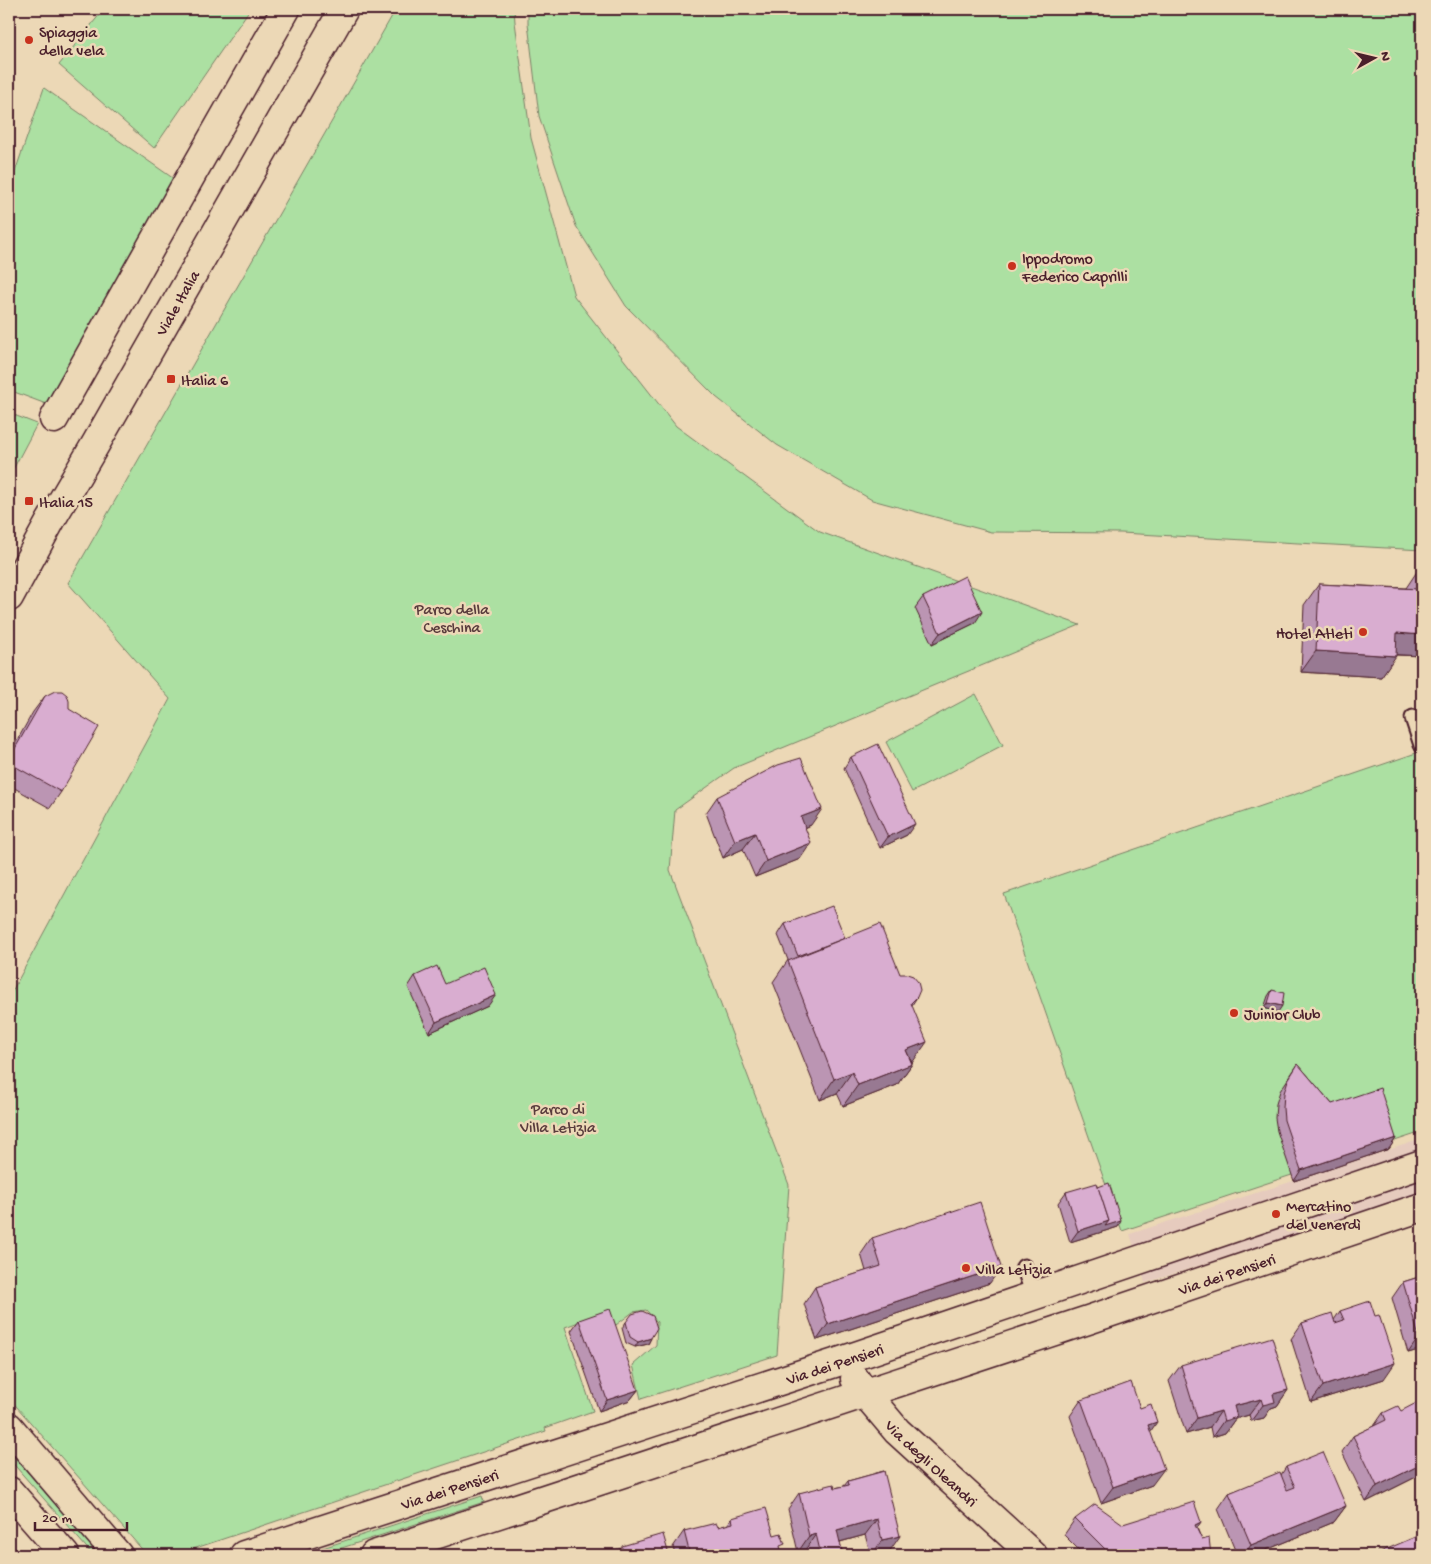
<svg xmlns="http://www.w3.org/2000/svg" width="1431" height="1564" font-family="'Gochi Hand',sans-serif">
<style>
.built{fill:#e6cbbe}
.green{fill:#ace0a2;stroke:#7b8066}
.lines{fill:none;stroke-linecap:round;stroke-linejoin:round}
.lane-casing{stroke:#4a1f2b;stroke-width:19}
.street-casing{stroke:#4a1f2b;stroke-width:31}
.secondary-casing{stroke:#4a1f2b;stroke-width:31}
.lane{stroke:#ecd8b6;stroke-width:15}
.street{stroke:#ecd8b6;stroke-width:28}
.secondary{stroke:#ecd8b6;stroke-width:28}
.wall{fill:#bb95b3;stroke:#4a1f2b}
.shaded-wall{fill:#987992;stroke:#4a1f2b}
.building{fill:#d9add0;stroke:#4a1f2b}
.poi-dot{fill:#c8321e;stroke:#ecd8b6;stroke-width:2}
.labels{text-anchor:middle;stroke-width:5;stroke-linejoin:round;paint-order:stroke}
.poi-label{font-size:16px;fill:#4a1f2b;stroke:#ecd8b6;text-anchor:start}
.street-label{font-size:16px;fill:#4a1f2b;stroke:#ecd8b6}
.park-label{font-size:16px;fill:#593c3d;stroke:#ecd8b6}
</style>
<rect width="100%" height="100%" fill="#ecd8b6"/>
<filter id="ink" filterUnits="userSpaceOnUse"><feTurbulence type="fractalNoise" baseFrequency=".02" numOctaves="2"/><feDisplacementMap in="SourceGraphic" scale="10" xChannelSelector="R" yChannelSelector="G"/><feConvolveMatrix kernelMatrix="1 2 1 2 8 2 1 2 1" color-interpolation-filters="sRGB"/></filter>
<g filter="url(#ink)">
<path class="built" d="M1422,1139V1194L1145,1283L1130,1234Z"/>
<g class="green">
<path d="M104,9H250L154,148L59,65Z"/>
<path d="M396,9H514L515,22L531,138L574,296L676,426L820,532L1080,625L734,768L675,810L670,870L789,1185L777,1355L641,1399L633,1365L656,1345L657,1322L646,1310L633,1312L616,1325L601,1314L565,1327L593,1411L545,1428L546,1431L175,1555H147L9,1398V997L170,699L68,583Z"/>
<path d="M528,9H1422V550L1121,533L991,532L872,500L777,445L716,397L626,306L576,226L539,116L528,23Z"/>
<path d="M44,88L177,181L54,407L9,390V189Z"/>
<path d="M9,413L37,424L9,477Z"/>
<path d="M976,694L1003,745L912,792L886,742Z"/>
<path d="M1422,751V1132L1122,1231L1004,894Z"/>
<path d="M9,1451L100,1555H93L9,1459Z"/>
<path d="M482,1496L484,1502L320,1555H301Z"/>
</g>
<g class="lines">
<g class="lane-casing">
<g id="lane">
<path d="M1413,718L1422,745"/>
<path d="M1024,1267L1034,1295"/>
</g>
</g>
<g class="street-casing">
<g id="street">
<path d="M54,419L192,174L286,9"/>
<path id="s1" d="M855,1379L865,1393L897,1431L1033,1555"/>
<path d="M9,1427L118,1555"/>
<path d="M9,1491L65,1555"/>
<path id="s2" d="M244,1555L841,1361L1422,1164"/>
<path id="s3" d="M374,1555L1088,1320L1422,1207"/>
</g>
</g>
<g class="secondary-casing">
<g id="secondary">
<path id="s4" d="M9,597L51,520L95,445L344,9"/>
</g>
</g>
<use href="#lane" class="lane"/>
<use href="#street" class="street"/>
<use href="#secondary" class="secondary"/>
</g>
<g class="wall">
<path d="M1420,567H1422V656L1396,655L1381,677L1301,672L1304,605L1319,584L1406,588Z"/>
<path d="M923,597L975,623L932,644L915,608Z"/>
<path d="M45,696L61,792L50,808L9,785V755L33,712Z"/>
<path d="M851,757L907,835L880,848L844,768Z"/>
<path d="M717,797L811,825L805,828L800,859L755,877L743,849L723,858L706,813Z"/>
<path d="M785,924L845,938L900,974L917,997L912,1005V1064L897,1085L843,1106L837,1093L820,1100L773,982L788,960L778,935Z"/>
<path d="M415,976L488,1006L429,1033L408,987Z"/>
<path d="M1272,990L1278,1012L1264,1008L1268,996Z"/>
<path d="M1298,1064L1332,1104L1396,1138L1389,1149L1294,1181L1277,1131L1275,1118L1276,1104L1280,1091Z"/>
<path d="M1098,1187L1118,1227L1070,1242L1058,1203L1066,1192Z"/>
<path d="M872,1238L990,1283L817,1340L804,1304L815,1287L866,1271L861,1254Z"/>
<path d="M1422,1276V1349L1408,1353L1392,1298L1403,1282Z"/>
<path d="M1340,1311L1384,1379L1311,1402L1291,1339L1302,1323L1334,1320Z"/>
<path d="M579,1320L638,1390L630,1400L599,1411L571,1331Z"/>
<path d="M626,1322L651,1338L648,1344L635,1347L626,1343L622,1328Z"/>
<path d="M1181,1365L1288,1390L1277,1406L1271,1408L1264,1418L1251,1421L1249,1415L1235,1419L1225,1433L1212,1437L1210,1427L1186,1434L1169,1381Z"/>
<path d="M1081,1400L1140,1408L1150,1431L1152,1485L1101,1503L1070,1416Z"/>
<path d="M1401,1411L1422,1474L1366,1502L1342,1452L1353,1436L1374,1426L1383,1413Z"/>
<path d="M1286,1467L1346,1506L1334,1522L1254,1555H1237L1218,1509L1229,1493L1281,1475Z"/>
<path d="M884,1471L889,1552L876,1555H871L865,1535L840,1542L843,1555H806L805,1550L798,1552L788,1509L799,1493L835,1488L844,1486L848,1481Z"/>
<path d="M732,1518L774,1535L781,1550L782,1555H675L673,1547L684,1531L718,1527L727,1525Z"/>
<path d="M1075,1519L1123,1524L1197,1528L1202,1540L1211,1555H1084L1064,1535Z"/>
</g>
<g class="shaded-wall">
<path d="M982,612L975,623L932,644L940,633Z"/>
<path d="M1397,633L1422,635V656L1383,654Z"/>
<path d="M1316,651L1396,656L1381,677L1301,672Z"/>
<path d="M822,809L811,825L790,833L801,817Z"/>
<path d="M915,824L907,835L880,848L888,837Z"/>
<path d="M755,833L743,849L723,858L735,841Z"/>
<path d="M811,843L800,859L755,877L766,861Z"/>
<path d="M496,995L488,1006L429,1033L436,1022Z"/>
<path d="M1268,1003L1282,1006L1278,1012L1264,1008Z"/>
<path d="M927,1042L912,1063L906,1050Z"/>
<path d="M912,1064L897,1085L843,1106L858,1085Z"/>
<path d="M852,1072L837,1093L820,1100L834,1079Z"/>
<path d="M1396,1138L1389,1149L1294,1181L1301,1170Z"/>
<path d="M1109,1221H1121L1118,1227L1070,1242L1078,1231Z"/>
<path d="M1001,1267L990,1283L817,1340L828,1324Z"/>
<path d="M1422,1336V1349L1408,1353L1419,1337Z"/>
<path d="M651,1338L648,1344L635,1347L638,1342Z"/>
<path d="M1395,1363L1384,1379L1311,1402L1323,1386Z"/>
<path d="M638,1390L630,1400L599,1411L607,1400Z"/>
<path d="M1288,1390L1277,1406L1271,1408L1264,1418L1251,1421L1263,1405L1273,1394Z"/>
<path d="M1261,1399L1249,1415L1235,1419L1225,1433L1212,1437L1234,1406Z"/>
<path d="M1221,1411L1210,1427L1186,1434L1197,1418Z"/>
<path d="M1157,1422L1146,1438L1148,1425Z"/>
<path d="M1422,1464V1474L1366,1502L1377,1486Z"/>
<path d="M1164,1469L1152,1485L1101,1503L1113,1487Z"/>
<path d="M1346,1506L1334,1522L1254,1555H1244L1251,1545Z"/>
<path d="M877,1519L865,1535L825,1546L837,1530Z"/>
<path d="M1201,1522L1190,1538L1195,1525Z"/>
<path d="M816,1534L805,1550L798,1552L809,1536Z"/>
<path d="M900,1536L889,1552L876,1555H872L882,1540Z"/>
</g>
<g class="building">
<path d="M1420,567H1422V635L1397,633L1396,656L1316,651L1319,584L1419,589Z"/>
<path d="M965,576L982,612L940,633L923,597Z"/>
<path d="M55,691H62L67,695L69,701V709L99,727L61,792L9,763V759L45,696Z"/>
<path d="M878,744L915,824L888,837L851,757Z"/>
<path d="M801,758L822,809L801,817L811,843L766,861L755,833L735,841L717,797L778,765Z"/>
<path d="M832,906L845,938L798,956L785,924Z"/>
<path d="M880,924L900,974H907L913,976L918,982L920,990L917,997L911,1003L927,1042L906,1050L912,1064L858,1085L852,1072L834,1079L788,961Z"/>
<path d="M437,966L445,984L484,967L496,995L436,1022L415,976Z"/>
<path d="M1272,990L1284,993L1282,1006L1268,1003Z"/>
<path d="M1298,1064L1332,1104L1380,1088L1396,1138L1301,1170L1284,1120L1283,1108L1284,1093L1288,1080Z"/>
<path d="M1097,1183L1109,1221L1078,1231L1066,1192Z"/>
<path d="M1109,1183L1121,1221L1105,1226L1109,1221L1098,1187Z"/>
<path d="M980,1202L1001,1267L828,1324L815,1287L881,1266L872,1238Z"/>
<path d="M1422,1276V1336L1419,1337L1403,1282Z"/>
<path d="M1370,1301L1375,1316L1379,1315L1395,1363L1323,1386L1302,1323L1332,1313L1335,1323L1344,1320L1340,1311Z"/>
<path d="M610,1309L638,1390L607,1400L579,1320Z"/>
<path d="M642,1311L653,1316L657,1328L651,1338L638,1342L630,1337L626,1322L632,1314Z"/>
<path d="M1272,1337L1288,1390L1273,1394L1275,1402L1263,1405L1261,1399L1234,1406L1237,1417L1224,1421L1221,1411L1197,1418L1181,1365Z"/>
<path d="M1131,1382L1140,1408L1151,1404L1157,1422L1148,1425L1164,1469L1113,1487L1081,1400Z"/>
<path d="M1422,1400V1464L1377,1486L1353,1436L1386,1420L1383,1413L1398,1406L1401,1411Z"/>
<path d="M1323,1452L1346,1506L1251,1545L1229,1493L1280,1472L1287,1490L1295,1487L1286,1467Z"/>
<path d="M884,1471L900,1536L882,1540L877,1519L837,1530L843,1555H821L816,1534L809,1536L799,1493L834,1484L835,1488L849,1485L848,1481Z"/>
<path d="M1194,1502L1201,1522L1195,1525L1202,1540L1209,1538L1211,1555H1111L1075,1519L1095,1504L1123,1524Z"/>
<path d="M766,1508L774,1535L781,1533L785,1544L780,1546L782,1555H690L684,1531L716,1523L718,1527L733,1523L732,1518Z"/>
<path d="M663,1534L669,1555H596L622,1548V1546Z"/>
<path d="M1422,1534V1555H1373Z"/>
</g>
</g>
<g class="poi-dot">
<circle cx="29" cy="40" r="5"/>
<circle cx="1012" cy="266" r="5"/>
<rect x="166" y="374" width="10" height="10" rx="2.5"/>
<rect x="24" y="496" width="10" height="10" rx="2.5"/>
<circle cx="1363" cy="632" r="5"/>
<circle cx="1234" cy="1013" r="5"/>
<circle cx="1276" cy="1214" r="5"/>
<circle cx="966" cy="1268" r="5"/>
</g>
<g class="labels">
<g class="poi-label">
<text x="39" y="37">Spiaggia<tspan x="39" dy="18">della vela</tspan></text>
<text x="1022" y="263">Ippodromo<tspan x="1022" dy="18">Federico Caprilli</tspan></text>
<text x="181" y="385">Italia 6</text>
<text x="39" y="507">Italia 15</text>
<text x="1353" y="638" text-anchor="end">Hotel Atleti</text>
<text x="1244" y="1019">Juinior Club</text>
<text x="1286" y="1211">Mercatino<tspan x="1286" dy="18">del venerdì</tspan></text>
<text x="976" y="1274">Villa Letizia</text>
</g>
<g class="street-label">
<text dy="6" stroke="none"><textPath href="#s4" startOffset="339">Viale Italia</textPath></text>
<text dy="6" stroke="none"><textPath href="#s3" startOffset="898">Via dei Pensieri</textPath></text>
<text dy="6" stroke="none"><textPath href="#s2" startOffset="621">Via dei Pensieri</textPath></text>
<text dy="6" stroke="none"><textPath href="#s1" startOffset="114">Via degli Oleandri</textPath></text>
<text dy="6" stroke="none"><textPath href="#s2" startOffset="216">Via dei Pensieri</textPath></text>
</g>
<g class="park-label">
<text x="452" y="614">Parco della<tspan x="452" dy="18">Ceschina</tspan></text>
<text x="558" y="1114">Parco di<tspan x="558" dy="18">Villa Letizia</tspan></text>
</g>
</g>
<rect width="1431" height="1564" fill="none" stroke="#ecd8b6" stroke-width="30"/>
<rect x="15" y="15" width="1401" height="1534" fill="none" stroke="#4a1f2b" stroke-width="2" filter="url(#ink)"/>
<g transform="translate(1374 58) rotate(82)" stroke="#ecd8b6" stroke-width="4" paint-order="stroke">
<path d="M0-4L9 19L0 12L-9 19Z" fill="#4a1f2b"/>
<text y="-8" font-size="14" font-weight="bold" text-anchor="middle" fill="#4a1f2b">N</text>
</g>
<path d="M35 1522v8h92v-8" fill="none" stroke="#4a1f2b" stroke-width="2.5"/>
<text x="42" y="1522" font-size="15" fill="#4a1f2b" stroke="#ecd8b6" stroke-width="4" paint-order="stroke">20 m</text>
</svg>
